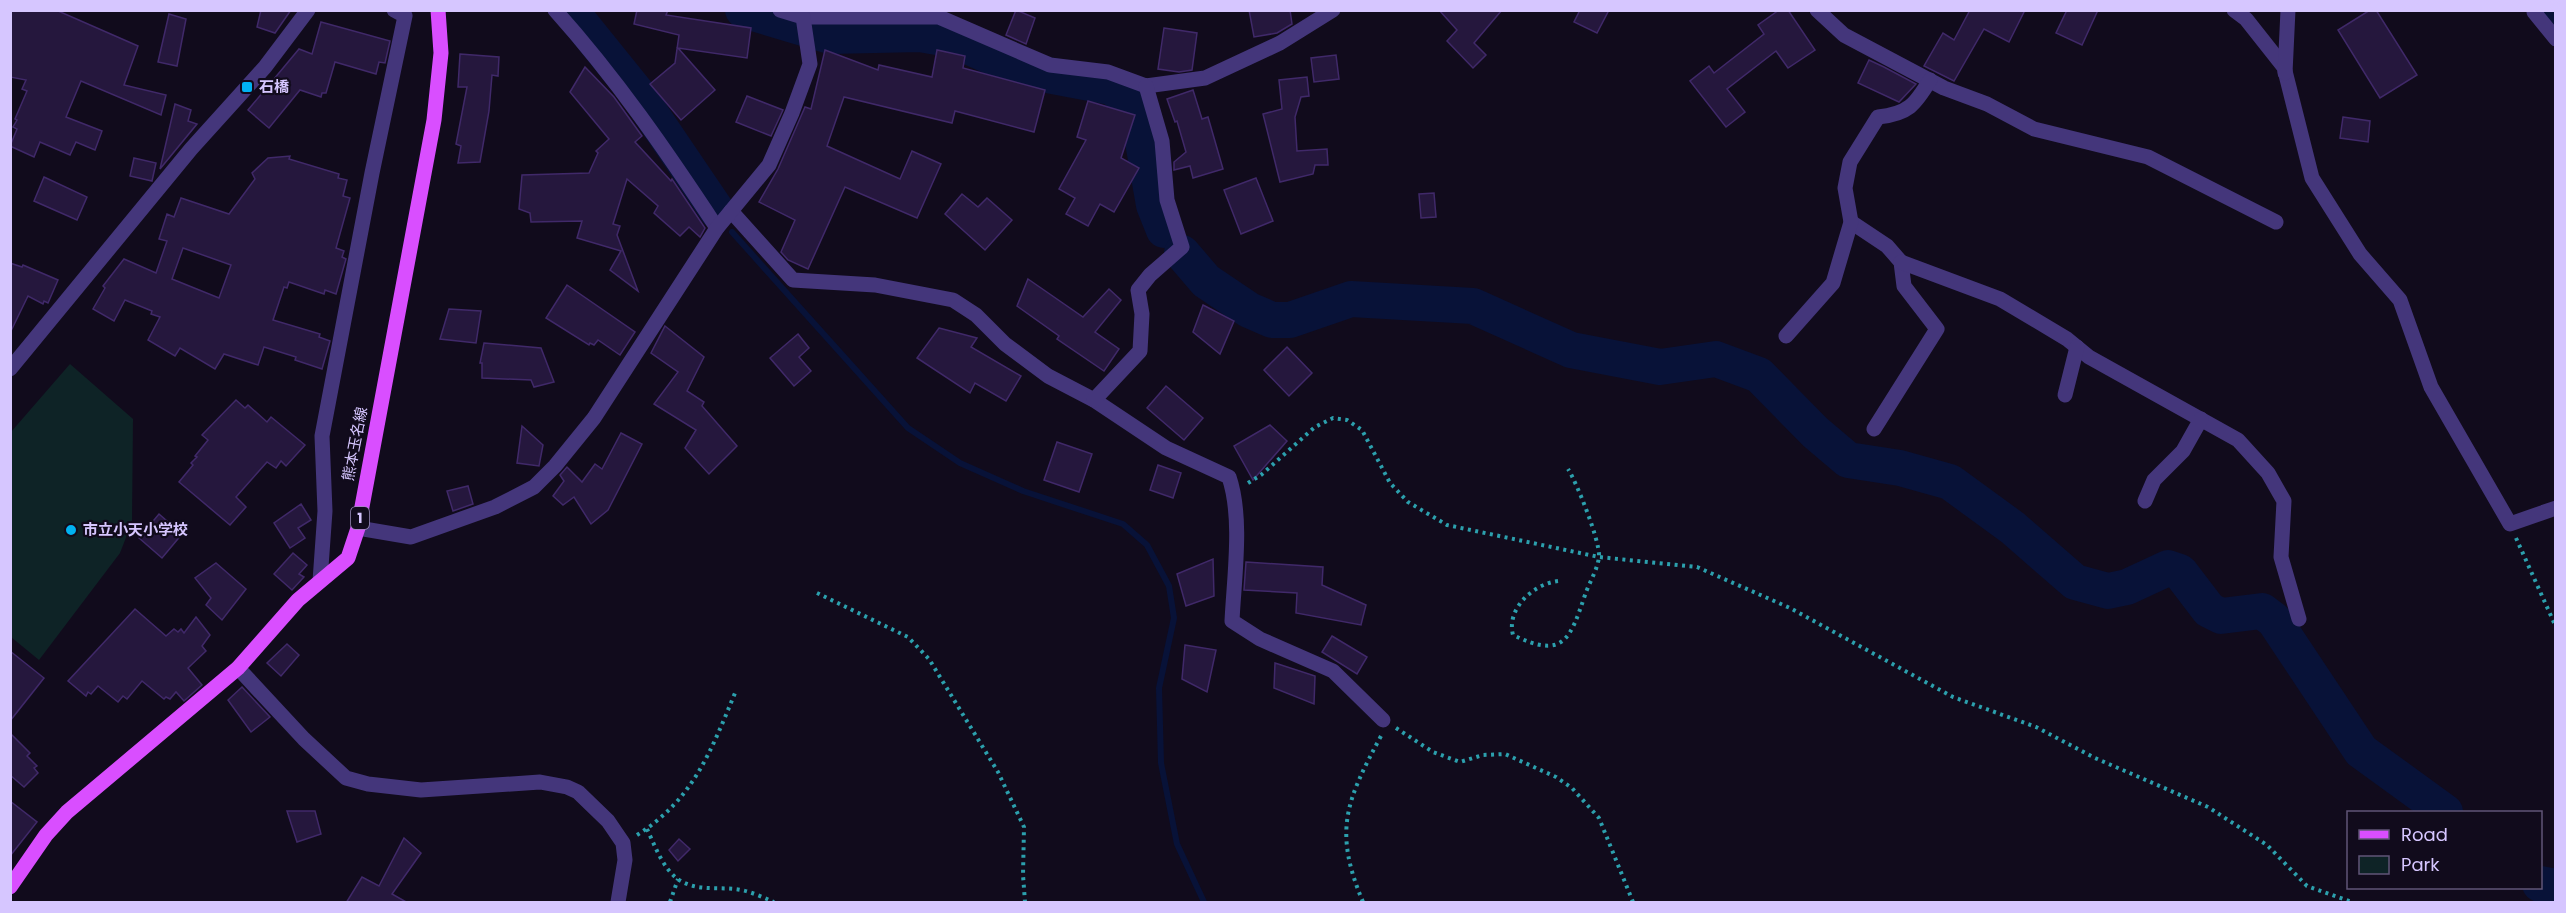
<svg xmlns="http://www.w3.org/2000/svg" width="2566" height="913" font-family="Poppins,'Noto Sans JP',sans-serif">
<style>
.green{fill:#0e2326}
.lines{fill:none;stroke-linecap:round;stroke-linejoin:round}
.stream{stroke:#081238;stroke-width:6}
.river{stroke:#081238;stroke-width:36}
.building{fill:#25173d;stroke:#402969;stroke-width:1.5;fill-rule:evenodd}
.path{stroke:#2ca0ad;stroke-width:4;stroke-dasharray:3 4.5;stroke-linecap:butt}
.minor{stroke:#44367b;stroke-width:15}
.major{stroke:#d94eff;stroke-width:15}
.poi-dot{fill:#01b2f1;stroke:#110b1c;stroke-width:2}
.labels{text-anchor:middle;stroke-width:4.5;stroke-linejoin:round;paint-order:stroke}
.shield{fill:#110b1c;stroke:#9b8ebb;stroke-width:1.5}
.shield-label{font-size:14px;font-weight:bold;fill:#d6c6ff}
.poi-label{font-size:15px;font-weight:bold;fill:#d6c6ff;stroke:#110b1c;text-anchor:start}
.street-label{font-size:15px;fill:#d6c6ff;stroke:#110b1c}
</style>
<rect width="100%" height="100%" fill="#110b1c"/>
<path class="green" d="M70,364L133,419L132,522L120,553L39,660L11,637V432Z"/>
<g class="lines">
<path class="stream" d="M732,232L908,428L960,463L1023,491L1123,524L1147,545L1169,586L1174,618L1159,688L1161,763L1177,844L1204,902"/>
<g class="river">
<path d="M570,10L637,93L717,211"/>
<path d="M743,10L830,36L920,34L954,40L1021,70L1111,87L1129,99L1139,119L1154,205L1164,230"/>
<path d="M2552,10L2556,17"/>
<path d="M1182,253L1206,281L1249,310L1272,320H1290L1351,299L1473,306L1571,350L1660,367L1716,359L1759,375L1815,432L1848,460L1900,468L1950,482L2013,528L2075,582L2108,591L2127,587L2168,568L2180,572L2209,610L2221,616L2262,611L2274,620L2361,751L2445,812"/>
<path d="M2540,884L2556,887"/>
</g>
</g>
<g class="building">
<path d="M10,10H56L138,46L124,85L166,95L161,115L81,81L66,117L102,131L95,150L76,142L70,155L40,142L34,157L10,146L17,129L13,127L17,120L15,119L27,91L22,89L26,80L10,77Z"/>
<path d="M261,10H291L275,33L257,27Z"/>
<path d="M637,10H668L666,15L751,28L747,58L678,48L715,90L681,120L650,84L675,63L679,35L634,24Z"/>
<path d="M1016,10L1035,18L1026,44L1006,35Z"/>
<path d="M1249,10H1290L1292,24L1277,33L1254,37Z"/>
<path d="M1439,10H1502L1474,43L1486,55L1473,68L1447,41L1457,30Z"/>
<path d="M1580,10H1609L1597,33L1574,22Z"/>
<path d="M1779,10H1788L1815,50L1788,68L1776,51L1727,89L1745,112L1726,127L1690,81L1709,66L1714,73L1764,34L1758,25Z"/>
<path d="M1970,10H2025L2009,42L1984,29L1954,81L1924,66L1943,33L1954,40Z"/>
<path d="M2067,10H2098L2082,45L2056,33Z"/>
<path d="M2370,10H2376L2417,75L2380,98L2338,30Z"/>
<path d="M169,14L186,19L177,66L158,62Z"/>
<path d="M321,22L390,41L385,63L379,62L376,74L335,62L326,93H322L321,97L300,90L269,128L248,110L299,49L312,54Z"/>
<path d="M1164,28L1197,33L1192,70L1179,72L1158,69Z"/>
<path d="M825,50L878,70L879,65L932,77L937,50L965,56L963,68L1045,90L1034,132L955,111L952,123L844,97L827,146L900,179L912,151L941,164L917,218L845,187L808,269L788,260L781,252L795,220L759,202L778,169L805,107L811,109Z"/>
<path d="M460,54L499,57L498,76L492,75L489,111L480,162L458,163L461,146L456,144L467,87H458Z"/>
<path d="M1336,55L1339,79L1314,82L1311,58Z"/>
<path d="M1869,60L1884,67L1916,84L1899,102L1858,83Z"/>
<path d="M585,67L614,97L642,136L635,142L671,181L672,179L705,228L700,237L689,227L680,236L654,213L658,206L627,179L613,224L620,226L617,235L638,291L610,270L621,251L577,238L582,221L531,222L530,213L519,209L522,175L589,173L598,153L596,151L609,139L570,92Z"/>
<path d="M1307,77L1309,96L1301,97L1295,117L1297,151L1327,149L1328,165H1315L1313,174L1280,182L1263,114L1282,109L1279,80Z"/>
<path d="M1193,90L1202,119L1208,117L1223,169L1193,178L1190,166L1174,170V162L1186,152L1177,121L1175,122L1167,99Z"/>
<path d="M747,96L783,110L771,136L736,122Z"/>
<path d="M1088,101L1135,115L1121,158L1139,168L1114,212L1100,204L1088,226L1066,214L1075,198L1059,189L1086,140L1077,137Z"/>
<path d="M175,104L191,110L188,121L197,124L160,169Z"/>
<path d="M2343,117L2370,121L2368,142L2340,138Z"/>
<path d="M290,156L289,159L339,174L338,178L347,180L343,196L350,198L336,248L344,251L342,257L346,259L336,294L325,290L324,294L289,282L287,288L284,287L273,320L320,334L319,337L330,341L322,369L295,360L296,357L264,347L258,365L224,354L215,369L180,348L175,356L148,340L160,317L151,314L152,311L125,300L114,321L93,309L105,288L103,286L124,259L156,273L167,241L159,239L167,214L174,217L181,198L229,214L255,179L252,173L268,158ZM183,248L231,265L219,298L172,279Z"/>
<path d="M134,158L156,163L152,181L130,176Z"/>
<path d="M44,177L87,197L77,220L34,201Z"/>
<path d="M1256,178L1273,221L1241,234L1224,190Z"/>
<path d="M1434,193L1436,217L1421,218L1419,194Z"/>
<path d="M962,194L978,207L987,198L1012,220L985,250L945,214Z"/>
<path d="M10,263L22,267L23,265L58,280L48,303L44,301L43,304L28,296L10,333Z"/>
<path d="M1028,279L1083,317L1109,289L1121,300L1095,332L1119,349L1104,371L1057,339L1059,336L1017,306Z"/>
<path d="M567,285L635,332L620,355L598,340L594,345L590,343L589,345L546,318Z"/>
<path d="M1203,305L1234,321L1220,354L1193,332Z"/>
<path d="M449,309L481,311L476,343L440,339Z"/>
<path d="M665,326L704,357L687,391L704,402L702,406L737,446L709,474L685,448L696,430L654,404L678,372L651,353Z"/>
<path d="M939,328L977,338L971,347L1021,376L1006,401L975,383L970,393L917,358Z"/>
<path d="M798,334L809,348L799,357L811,371L794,386L770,358Z"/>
<path d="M484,343L541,348L554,382L534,387L531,380L482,378V363H480Z"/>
<path d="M1287,347L1312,373L1289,396L1264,370Z"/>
<path d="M1166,386L1203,418L1184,440L1147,408Z"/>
<path d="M236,400L245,408L248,405L267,422L271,417L305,445L286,466L281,461L276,468L267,462L236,497L246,507L230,525L179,482L193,465L191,463L197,457L195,456L208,440L202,435Z"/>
<path d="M1270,425L1287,441L1253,480L1234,446Z"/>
<path d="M522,426L543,445L539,466L517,463Z"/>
<path d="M621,433L642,444L608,510L591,524L574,497L563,505L553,496L564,481L560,475L567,467L582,482L595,464L602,469Z"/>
<path d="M1057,442L1092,454L1079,492L1044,480Z"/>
<path d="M1158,465L1181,473L1173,498L1150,490Z"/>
<path d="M468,486L473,504L453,511L447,491Z"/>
<path d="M301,504L311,520L298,528L305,538L290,548L274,523Z"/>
<path d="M159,514L182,534L162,558L139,538Z"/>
<path d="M293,553L307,565L299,574L304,577L292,590L274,574Z"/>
<path d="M1213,559L1214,596L1186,606L1177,574Z"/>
<path d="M1246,562L1323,567L1322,585L1366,605L1361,625L1296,613L1297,593L1244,590Z"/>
<path d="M216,563L246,589L222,620L206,605L211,598L195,578Z"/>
<path d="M135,609L166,636L174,629L178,632L181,629L184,633L196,617L210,635L202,646L206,651L188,668L202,685L184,701L176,692L170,699L166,697L164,699L142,681L127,699L123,696L118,702L98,686L91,694L88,692L86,696L68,681Z"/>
<path d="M1332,636L1367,657L1357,674L1322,652Z"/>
<path d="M287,644L299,655L281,676L267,663Z"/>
<path d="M1185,645L1216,650L1207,692L1182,679Z"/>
<path d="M10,651L44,678L10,721Z"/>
<path d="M1275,663L1315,676L1314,704L1274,688Z"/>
<path d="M242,687L270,717L251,732L228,700Z"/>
<path d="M10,733L30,753L27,756L37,766L34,768L38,773L24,787L10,775Z"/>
<path d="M10,801L37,822L10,856Z"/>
<path d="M287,811H315L321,834L297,842Z"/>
<path d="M404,838L421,853L392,894L408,903H346L362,877L379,886Z"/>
<path d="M679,839L690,849L678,861L669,850Z"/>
</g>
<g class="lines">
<g class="path">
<path d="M1248,483L1261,475L1315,427L1333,418L1347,420L1362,430L1390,483L1408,502L1447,525L1599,557L1697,567L1790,608L1953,697L2036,727L2095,758L2208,807L2267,845L2307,886L2352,902"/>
<path d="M2516,538L2556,627"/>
<path d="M1558,581C1533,584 1506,609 1513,635C1564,660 1570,639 1585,595C1589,583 1599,567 1599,555C1599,539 1577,483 1568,469"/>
<path d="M817,593L908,637L929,659L998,772L1024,827L1023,875L1025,902"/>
<path d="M1396,728L1433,752L1460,762L1483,755L1505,754L1556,777L1572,788L1599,818L1633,902"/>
<path d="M647,829C655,846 663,869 679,880C697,891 715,887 734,889C748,890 762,897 774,902"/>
<path d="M637,835C693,800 711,751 735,693"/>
<path d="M670,902L678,879"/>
<path d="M1363,902C1333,831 1346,801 1381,736"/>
</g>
<g class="minor">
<path d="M555,10C616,78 667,152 717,228"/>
<path d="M1817,10L1844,35L1944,88L1987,104L2034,129L2148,157L2276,222"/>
<path d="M2234,10L2246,19L2284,67L2312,178L2360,254L2400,300L2431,387L2510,524L2556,508"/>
<path d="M2537,10L2534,12L2556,39"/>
<path d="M803,17H939L1050,65L1108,72L1146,86L1205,78L1280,43L1333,10"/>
<path d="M2285,73L2288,10"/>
<path d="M731,211L793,280L875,285L953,300L976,315L1005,344L1048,376L1094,400L1166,448L1229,477C1243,518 1234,578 1232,621L1260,639L1333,671L1383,720"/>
<path d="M1851,222L1887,246L1901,262L1904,286L1937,329L1874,429"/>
<path d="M1901,262L2000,299L2067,339L2089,357L2238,440L2268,473L2284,501L2281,557L2299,619"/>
<path d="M1786,336L1833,283L1851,222L1845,188L1850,162L1878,117C1908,114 1915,105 1930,80"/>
<path d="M10,369L191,149L265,67L308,10"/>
<path d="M2065,395L2077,347"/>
<path d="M1094,400L1140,351L1142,314L1138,290L1150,275L1182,247L1167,200L1162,141L1146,86"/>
<path d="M2145,501L2154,480L2183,451L2201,419"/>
<path d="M358,528L411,537L495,507L534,487L555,466L594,418L717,228L769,165L792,113L810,64L803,17L780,10"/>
<path d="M320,581L325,511L322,436L372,173L405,16L394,10"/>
<path d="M238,668L304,739L346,778L368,784L421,790L540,782L567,787L578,792L608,821L623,843L625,860L618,902"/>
</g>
<path class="major" d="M10,887L46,835L67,812L238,668L298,600L348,558L358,528L434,120L441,53L438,10"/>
</g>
<g class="poi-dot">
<rect x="241" y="81" width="12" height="12" rx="3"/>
<circle cx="71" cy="530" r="6"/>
</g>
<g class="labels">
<rect class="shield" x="351" y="507" width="18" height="22" rx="4.5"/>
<g class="shield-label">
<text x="360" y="523">1</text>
</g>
<g class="poi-label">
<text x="259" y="92">石橋</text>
<text x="83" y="535">市立小天小学校</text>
</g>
<g class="street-label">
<text transform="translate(355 444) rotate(-79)" y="5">熊本玉名線</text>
</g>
</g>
<rect width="2566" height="913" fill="none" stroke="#d6c6ff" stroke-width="24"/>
<rect x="2347" y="811" width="195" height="78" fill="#110b1c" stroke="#605677" stroke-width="1.5"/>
<rect x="2359" y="830" width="30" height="9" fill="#d94eff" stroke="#605677" stroke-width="1.5"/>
<text x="2401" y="841" font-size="18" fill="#d6c6ff">Road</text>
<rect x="2359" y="856" width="30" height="18" fill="#0e2326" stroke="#605677" stroke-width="1.5"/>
<text x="2401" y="871" font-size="18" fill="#d6c6ff">Park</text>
</svg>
